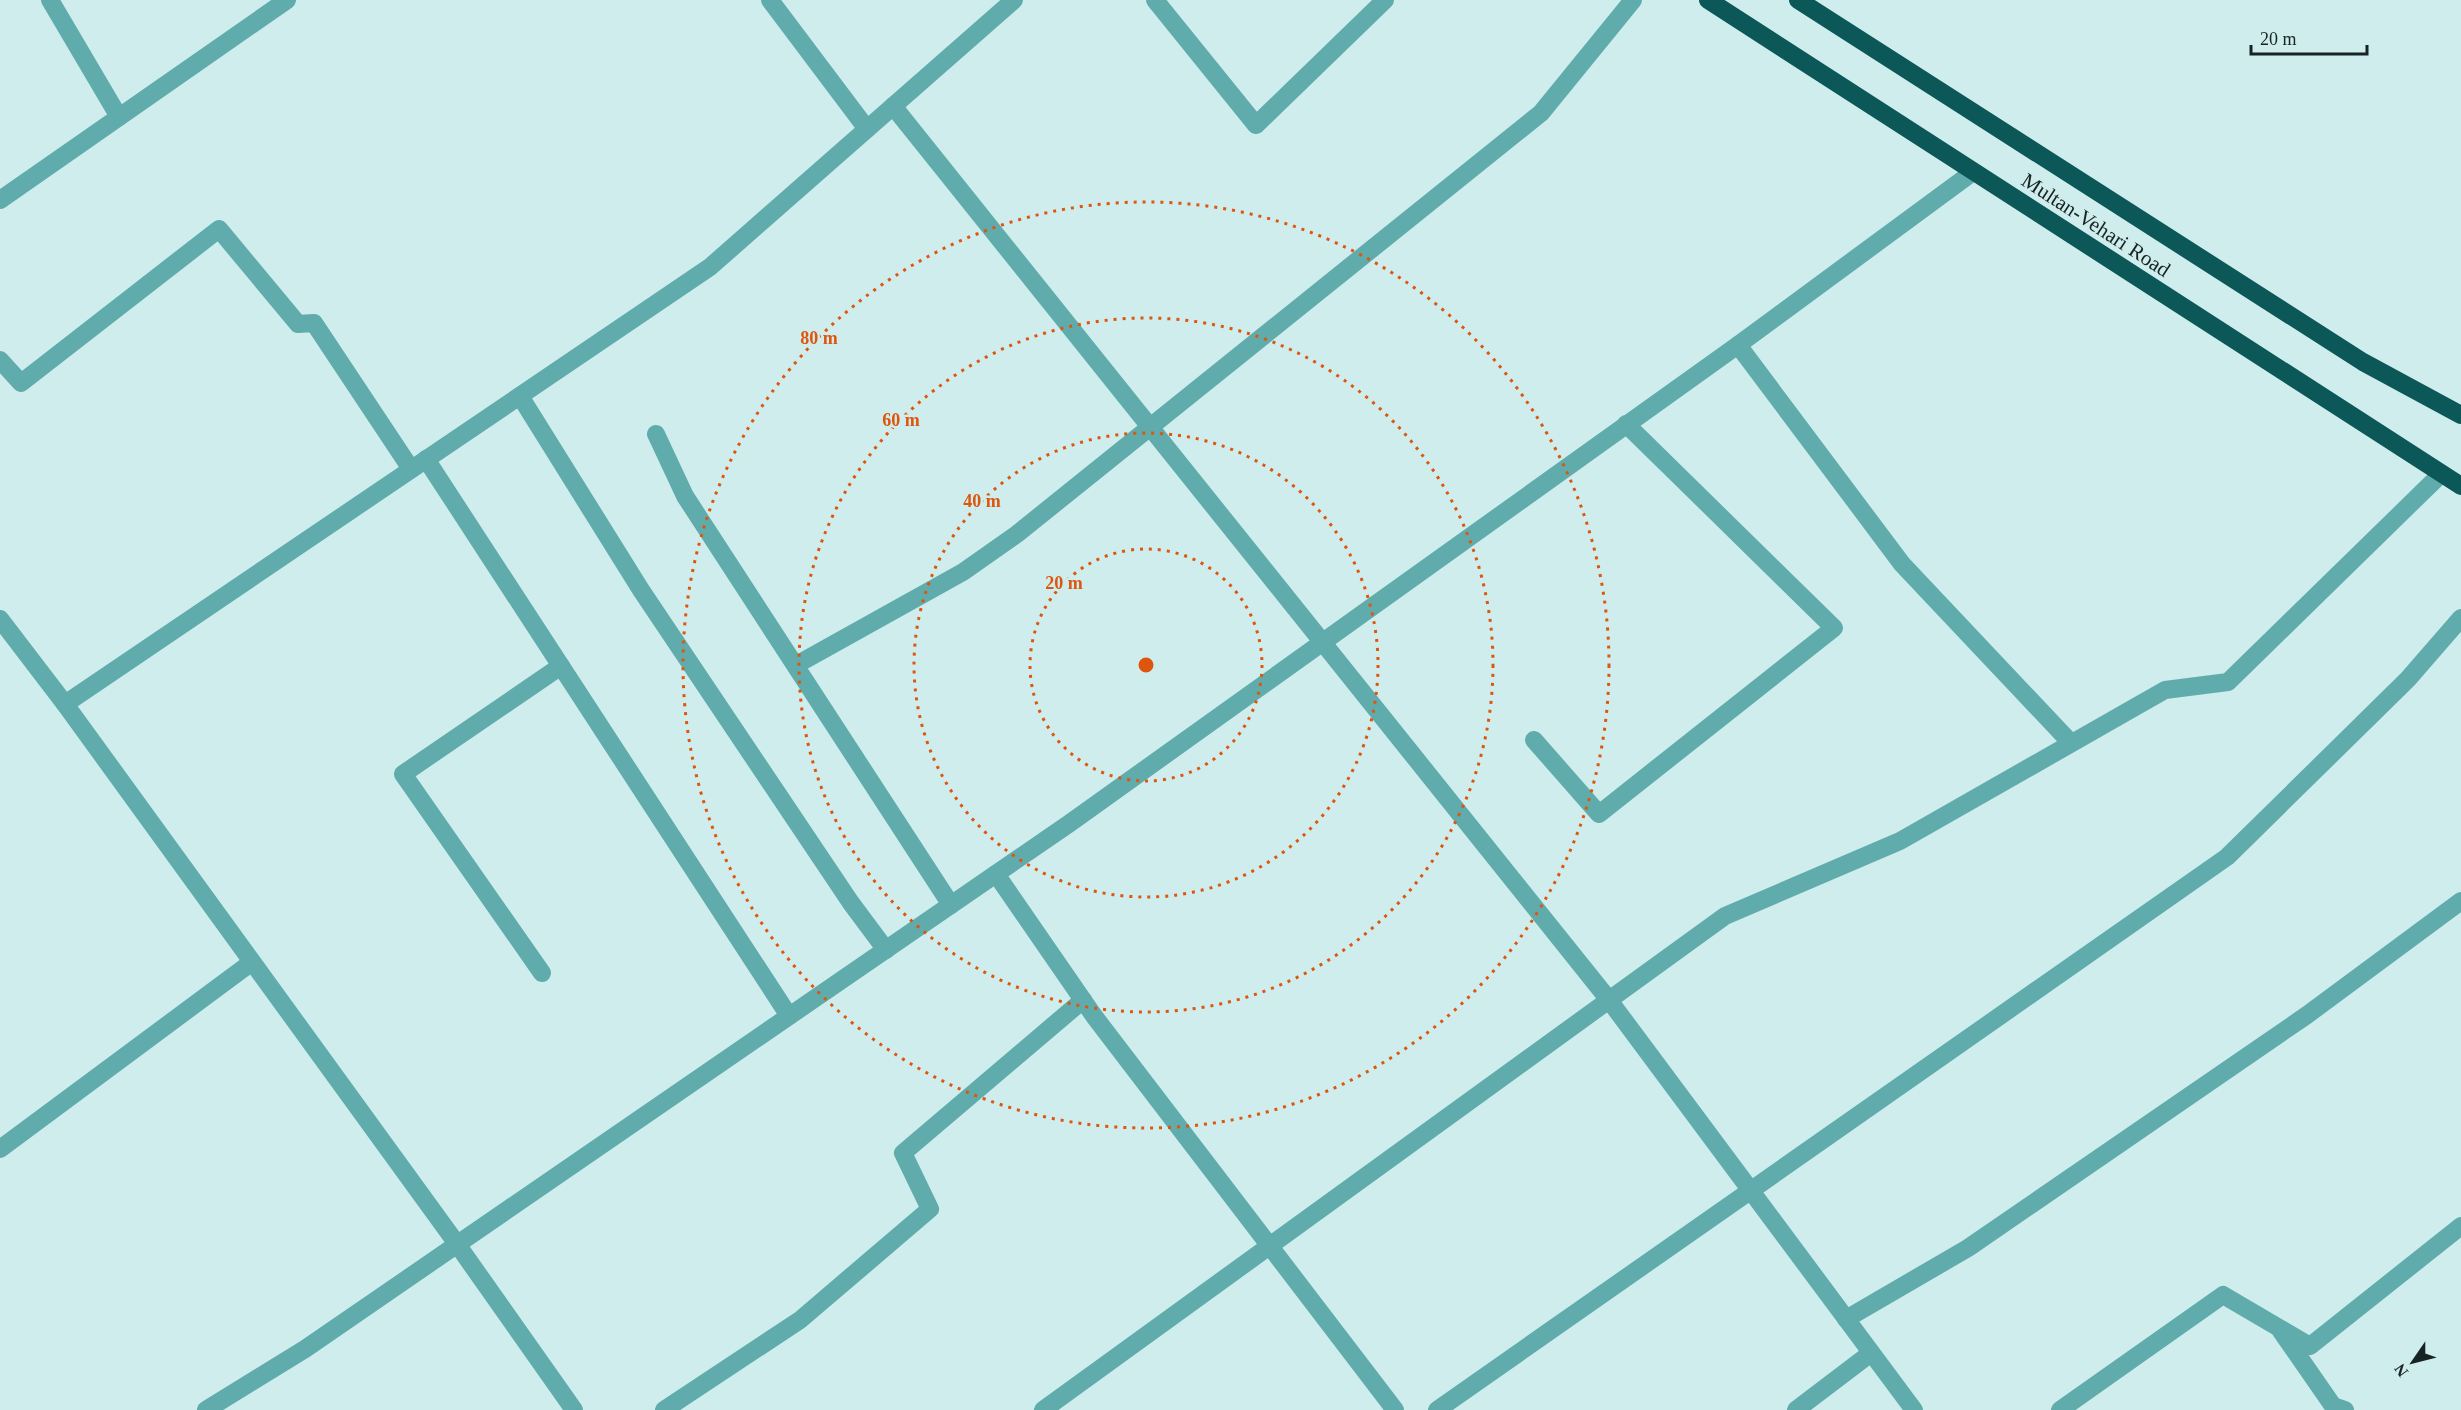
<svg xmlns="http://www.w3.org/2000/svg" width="2461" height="1410" font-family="Georgia,serif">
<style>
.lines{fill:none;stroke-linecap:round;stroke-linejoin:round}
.minor{stroke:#60acac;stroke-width:18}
.highway{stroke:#0c5758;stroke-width:18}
.ring{fill:none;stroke:#de560d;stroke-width:3;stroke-dasharray:3 6}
.labels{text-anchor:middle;stroke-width:5;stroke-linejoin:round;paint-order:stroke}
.street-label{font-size:21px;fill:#182323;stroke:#cfeded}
.centre{fill:#de560d;stroke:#cfeded;stroke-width:3}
.ring-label{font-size:18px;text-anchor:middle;font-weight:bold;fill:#de560d;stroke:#cfeded;stroke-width:5;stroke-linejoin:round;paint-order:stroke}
</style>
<rect width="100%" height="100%" fill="#cfeded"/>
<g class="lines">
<g class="minor">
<path d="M50,0L119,117"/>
<path d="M770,0L867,129"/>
<path d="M1155,0L1256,125L1385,0"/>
<path d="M893,106L1609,1000L1914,1410"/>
<path d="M0,200L287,0"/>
<path d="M1738,345L1902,564L2071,743"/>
<path d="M0,360L21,383L219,229L298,324L314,323L411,469"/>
<path d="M520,396L641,590L851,903L886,950"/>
<path d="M656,434L685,496L951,905"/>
<path d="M426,459L789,1016"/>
<path d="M0,619L65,704L457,1244L574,1410"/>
<path d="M796,665L963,572L1017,534L1541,113L1633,0"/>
<path d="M65,704L710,267L1014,0"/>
<path d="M1534,740L1599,814L1834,628L1626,424"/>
<path d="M996,874L1094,1016L1395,1410"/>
<path d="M542,973L403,774L561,666"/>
<path d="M0,1149L252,962"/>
<path d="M1846,1319L1968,1248L2307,1015L2461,901"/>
<path d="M2281,1331L2333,1406L2345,1410"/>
<path d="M206,1410L305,1349L1070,823L1738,345L1973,172"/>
<path d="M664,1410L800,1320L930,1209L903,1153L1083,1000"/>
<path d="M1043,1410L1725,916L1900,841L2165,690L2228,682L2441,474"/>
<path d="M1437,1410L2227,857L2408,679L2461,618"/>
<path d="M1796,1410L1871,1353"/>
<path d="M2060,1410L2223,1295L2310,1346L2461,1226"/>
</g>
<g class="highway">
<path d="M1708,0L2461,486"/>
<path d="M1798,0L2363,362L2461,415"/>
</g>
</g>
<g class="ring">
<circle cx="1146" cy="665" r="116"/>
<circle cx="1146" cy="665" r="232"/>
<circle cx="1146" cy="665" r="347"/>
<circle cx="1146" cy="665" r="463"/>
</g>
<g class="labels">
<g class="street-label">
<text transform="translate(2096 225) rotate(33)" y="7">Multan-Vehari Road</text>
</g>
</g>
<circle cx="1146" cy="665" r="9" class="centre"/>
<g class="ring-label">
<text x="819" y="344">80 m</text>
<text x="901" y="426">60 m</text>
<text x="982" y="507">40 m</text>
<text x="1064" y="589">20 m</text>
</g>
<g transform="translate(2413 1362) rotate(235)" stroke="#cfeded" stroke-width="4.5" paint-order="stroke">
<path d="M0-4.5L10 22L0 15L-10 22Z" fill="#182323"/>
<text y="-9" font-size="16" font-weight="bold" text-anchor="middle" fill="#182323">N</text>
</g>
<path d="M2251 45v9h116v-9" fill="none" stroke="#182323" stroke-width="3"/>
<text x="2260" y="45" font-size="18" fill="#182323" stroke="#cfeded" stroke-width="4.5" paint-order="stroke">20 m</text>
</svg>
